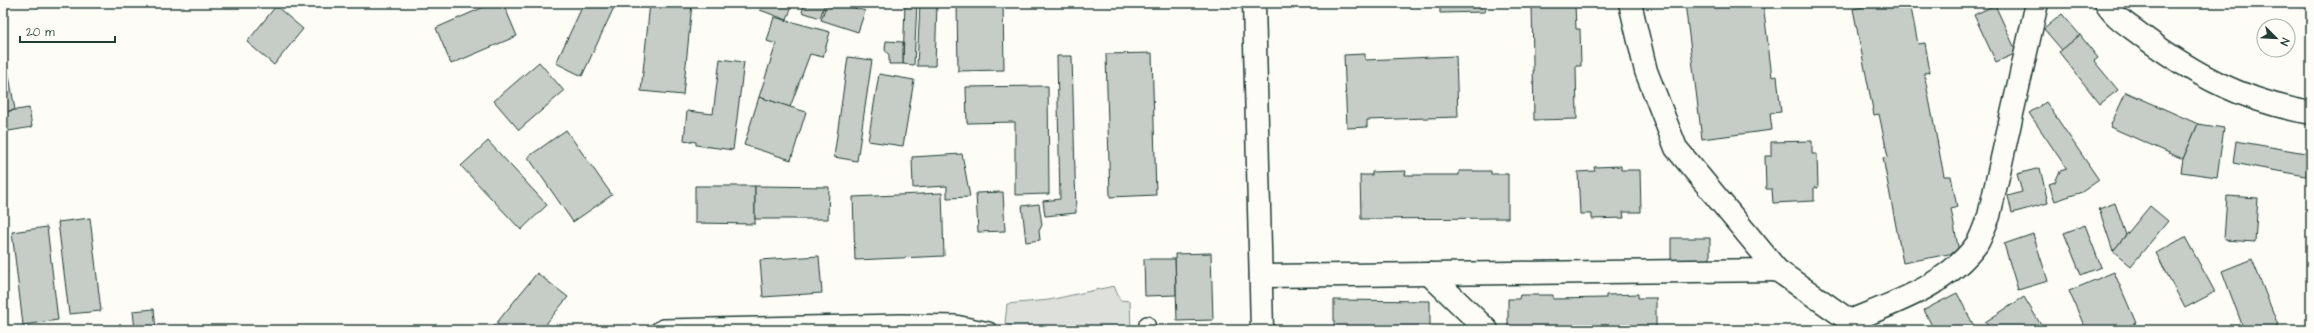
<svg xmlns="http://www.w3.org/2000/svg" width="2314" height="333" font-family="'Architects Daughter',sans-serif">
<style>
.green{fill:#dde0db;stroke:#7e8e88}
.building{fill:#c6cdc7;stroke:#1f3d34}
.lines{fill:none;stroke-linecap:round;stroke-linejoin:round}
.lane-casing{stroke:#1f3d34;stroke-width:18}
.street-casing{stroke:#1f3d34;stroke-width:25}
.secondary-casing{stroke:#1f3d34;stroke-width:25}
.lane{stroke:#fdfcf7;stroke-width:15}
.street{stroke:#fdfcf7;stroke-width:22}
.secondary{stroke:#fdfcf7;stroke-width:22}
</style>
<rect width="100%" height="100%" fill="#fdfcf7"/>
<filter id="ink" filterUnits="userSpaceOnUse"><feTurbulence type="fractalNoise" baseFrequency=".025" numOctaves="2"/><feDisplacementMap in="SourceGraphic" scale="8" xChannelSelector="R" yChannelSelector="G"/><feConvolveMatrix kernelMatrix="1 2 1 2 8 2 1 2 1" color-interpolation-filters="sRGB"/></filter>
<g filter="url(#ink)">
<path class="green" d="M1114,286L1120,300L1130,301L1131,330H1018L1005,323L1007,304L1049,300Z"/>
<g class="building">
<path d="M493,3H503L517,36L451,64L436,28Z"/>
<path d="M584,3H616L582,76L556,63Z"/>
<path d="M650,3L692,4L683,95L641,91Z"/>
<path d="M762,3H793L787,20L760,10Z"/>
<path d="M805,3H825L820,18L802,12Z"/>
<path d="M827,3H850L849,6L865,11L858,32L821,20Z"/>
<path d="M905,3H917L914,65L903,64Z"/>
<path d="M920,3H937L935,66H917Z"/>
<path d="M957,3H1003L1004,70L958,71Z"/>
<path d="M1440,3H1484L1485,12L1440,13Z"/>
<path d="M1532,3H1575L1576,29H1580L1581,66H1576L1577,119L1534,120Z"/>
<path d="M1685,3H1763L1772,77L1777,76L1781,112L1770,113L1772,130L1702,139Z"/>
<path d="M1881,3H1910L1918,44L1925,43L1930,72L1924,73L1944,176H1951L1957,207L1951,209L1959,252L1903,263L1883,158L1888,157L1879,114L1874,115L1853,9Z"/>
<path d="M1995,5L2017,53L1996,62L1974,15Z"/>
<path d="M276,6L303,29L274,65L247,42Z"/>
<path d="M2062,14L2080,35L2062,50L2044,29Z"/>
<path d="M774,17L830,32L823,57L810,54L790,107L759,97L776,44L767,41Z"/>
<path d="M2080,35L2098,58L2094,61L2118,90L2100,104L2059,52Z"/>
<path d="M3,41L15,110L3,112Z"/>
<path d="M886,41L903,42V64H889V55L885,50Z"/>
<path d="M1152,53L1156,195L1110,197L1106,54Z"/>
<path d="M1365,54V60L1456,56L1458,117L1367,120V127L1347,128L1344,55Z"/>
<path d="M1057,56H1072L1076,213L1045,216L1043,201L1060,199Z"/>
<path d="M848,57L872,60L857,161L834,157Z"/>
<path d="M720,59L744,62L733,150L696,145V142L684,140L687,111L713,114Z"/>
<path d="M539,62L564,91L519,130L494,101Z"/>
<path d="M879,74L914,80L903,146L868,141Z"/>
<path d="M1048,86L1049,194L1015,195V122L967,123L966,87Z"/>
<path d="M2126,92L2198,124L2183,159L2110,127Z"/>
<path d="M759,97L806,112L791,160L744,145Z"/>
<path d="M2046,102L2099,180L2082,192L2055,201L2049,184L2055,182L2060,171L2067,169L2029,113Z"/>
<path d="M29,108L32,127L3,132V112Z"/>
<path d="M2198,124L2224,128L2217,177L2181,172L2183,159Z"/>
<path d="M566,130L612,195L573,222L528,157Z"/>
<path d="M488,141L547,205L521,230L461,166Z"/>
<path d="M1812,141V154H1817L1818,188L1814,187V201L1773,203L1772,189H1766L1765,156H1771V142Z"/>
<path d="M2236,141L2311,154V177L2233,163Z"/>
<path d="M962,154L970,197L947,198V186L913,188L912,157Z"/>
<path d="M1621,166V170H1640L1641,212H1623L1624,218L1592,219V214H1580L1578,172L1595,171L1594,167Z"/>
<path d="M2040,168L2048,203L2012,213L2008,196L2022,192L2017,174Z"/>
<path d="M1406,171L1405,175H1459V171H1491V174H1508V218L1361,219L1360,175H1372V172Z"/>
<path d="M695,186H755V224L695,223Z"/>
<path d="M755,186L829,187L828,219H755Z"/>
<path d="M1003,192L1005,231L978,232L976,193Z"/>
<path d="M942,193L944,256L855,260L853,197Z"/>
<path d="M2227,196L2258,198L2255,242L2224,240Z"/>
<path d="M2115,203L2126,235L2113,251L2099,209Z"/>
<path d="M1039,204L1042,225L1039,231L1040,240L1026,242L1022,206Z"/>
<path d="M2150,206L2168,221L2131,266L2113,251Z"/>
<path d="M90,218L101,311L69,314L58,222Z"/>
<path d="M2085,225L2101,267L2081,275L2064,233Z"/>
<path d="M47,227L58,320L23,325L12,232Z"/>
<path d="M2033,234L2048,281L2018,290L2004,244Z"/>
<path d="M2185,237L2215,292L2185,308L2156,253Z"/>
<path d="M1671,238H1710V267L1671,268Z"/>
<path d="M1211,253L1213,320L1177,321L1175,254Z"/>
<path d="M819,256L822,293L763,297L760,260Z"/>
<path d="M1144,259H1175L1176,295L1145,296Z"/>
<path d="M2252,259L2278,325L2265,330H2244L2222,271Z"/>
<path d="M2114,272L2136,323L2119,330H2086L2069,291Z"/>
<path d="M537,273L568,297L541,330H491Z"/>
<path d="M1957,293L1976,330H1934L1924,310Z"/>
<path d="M1638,294V298H1656V330H1508V299H1519L1520,295H1553V299L1606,298V295Z"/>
<path d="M2024,297L2044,330H1991L1985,322Z"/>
<path d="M1334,300L1430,301V330H1334Z"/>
<path d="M154,309L156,330H135L133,311Z"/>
</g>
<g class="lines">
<g class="lane-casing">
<g id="lane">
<path d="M1147,324L1148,330"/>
<path d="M658,330L663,327L901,322L956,323L989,330"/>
</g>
</g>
<g class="street-casing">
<g id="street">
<path d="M1630,3L1646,71L1676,148L1777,270L1850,321L1859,330"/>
<path d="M2106,3C2114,17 2128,25 2141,35C2196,76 2244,101 2311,113"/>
<path d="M1429,274L1487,330"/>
<path d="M1261,276L1777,270"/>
<path d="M1850,321C1896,302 1946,286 1977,244C1982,236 1985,225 1989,216L2037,3"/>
</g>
</g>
<g class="secondary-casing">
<path id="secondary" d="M1254,3L1262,330"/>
</g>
<use href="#lane" class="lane"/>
<use href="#street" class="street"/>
<use href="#secondary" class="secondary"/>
</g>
</g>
<rect width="2314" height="333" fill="none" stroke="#fdfcf7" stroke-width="16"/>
<rect x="8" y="8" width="2298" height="317" fill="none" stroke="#1f3d34" stroke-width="1.5" filter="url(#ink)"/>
<g transform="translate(2276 38) rotate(114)"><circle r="19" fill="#fdfcf7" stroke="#a4b0a9"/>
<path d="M0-3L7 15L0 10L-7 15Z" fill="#1f3d34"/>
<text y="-6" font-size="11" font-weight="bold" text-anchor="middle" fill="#1f3d34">N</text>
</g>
<path d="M20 36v6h95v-6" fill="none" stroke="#1f3d34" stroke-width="2"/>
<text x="26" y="36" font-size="12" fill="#1f3d34" stroke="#fdfcf7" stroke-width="3" paint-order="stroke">20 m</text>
</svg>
